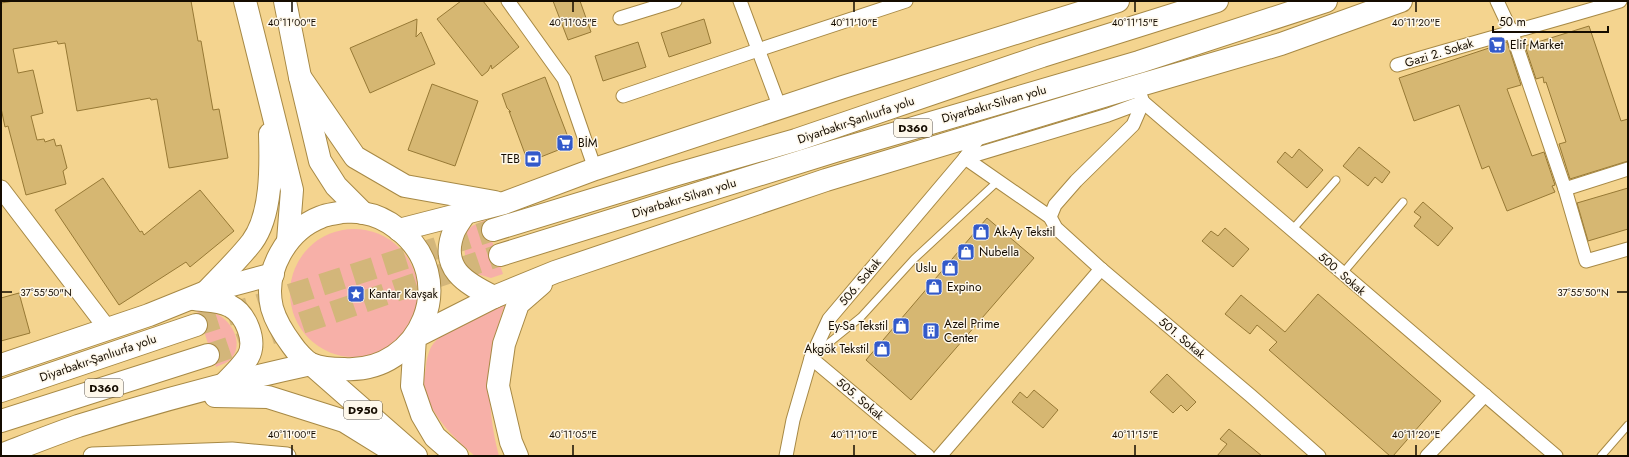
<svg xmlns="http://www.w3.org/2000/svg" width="1629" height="457" font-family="Jost,sans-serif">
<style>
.green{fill:#f7b0a8}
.building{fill:#d6b772;stroke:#977935}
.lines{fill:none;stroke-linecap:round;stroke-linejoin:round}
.trunk-tunnel{stroke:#d3b67a;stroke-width:22;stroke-dasharray:22 11;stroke-linecap:butt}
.service-casing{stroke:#a78945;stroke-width:9}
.minor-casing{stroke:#a78945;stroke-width:15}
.tertiary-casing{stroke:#a78945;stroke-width:19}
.trunk-casing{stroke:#a78945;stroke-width:24}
.service{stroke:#fff;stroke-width:7}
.minor{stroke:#fff;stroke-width:13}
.tertiary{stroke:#fff;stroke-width:17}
.trunk{stroke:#fff;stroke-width:22}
.ticks{fill:none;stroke:#150c00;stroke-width:1.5}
.labels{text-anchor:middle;stroke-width:3;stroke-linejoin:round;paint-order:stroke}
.shield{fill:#fef8eb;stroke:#5b5346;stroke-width:1}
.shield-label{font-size:11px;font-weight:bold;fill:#150c00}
.poi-label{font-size:12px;fill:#150c00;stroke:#fef8eb;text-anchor:start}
.street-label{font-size:12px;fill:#150c00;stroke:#fef8eb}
.ticks-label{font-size:10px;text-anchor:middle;fill:#150c00;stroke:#fef8eb;stroke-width:3;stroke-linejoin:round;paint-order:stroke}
</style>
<rect width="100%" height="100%" fill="#f4d48f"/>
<g class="green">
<path d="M485,220L503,274L491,278L477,274L466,263L464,246L467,231L472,226Z"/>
<circle cx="354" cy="293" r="64"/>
<path d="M505,304C487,354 485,405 499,456H475C454,438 432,417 424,389C423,382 425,374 426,367C426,361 429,349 433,344C449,325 482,314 505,304Z"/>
<path d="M197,311C201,312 208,311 212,312C231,318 246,344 230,360C227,363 220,365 216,367Z"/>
</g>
<g class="building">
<path d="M14,1H191L198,41H201L213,110L219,109L228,158L169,168L157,99L151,100L150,98L77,111L65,43L58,44L57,41L13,49L18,73L33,70L43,113L31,116L37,140L44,139L45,142L54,139L56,146L61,145L67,168L63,171L66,184L26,195L8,126L5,127L1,108V3Z"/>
<path d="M461,1H483L519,47L492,69L491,65L488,71L482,76L437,19Z"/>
<path d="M553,1H580L591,32L568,40Z"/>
<path d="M417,19L416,37L421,32L435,64L370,93L350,48Z"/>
<path d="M704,19L711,43L669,57L661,33Z"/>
<path d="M1589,26L1621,121L1628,119V161L1570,179L1559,144L1566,142L1546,82L1544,83L1543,77L1536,79L1525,46Z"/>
<path d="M638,42L646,67L603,81L595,56Z"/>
<path d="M1507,42L1521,85L1507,89L1532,156L1544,152L1555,185L1552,186L1555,192L1507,211L1489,166L1482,169L1459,105L1414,121L1399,78Z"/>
<path d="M545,77L571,145L528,162L509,111L511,112L507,108L502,94Z"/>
<path d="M432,84L478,101L455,166L408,150Z"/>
<path d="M1359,147L1390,172L1382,183L1375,177L1368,186L1343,166Z"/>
<path d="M1299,149L1323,170L1307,188L1277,162L1285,152L1292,158Z"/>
<path d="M103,178L140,232L142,231L144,235L200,190L234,231L190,267L186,262L119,305L55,210Z"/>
<path d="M1628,188V229L1588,241L1577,203Z"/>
<path d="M1423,202L1453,228L1438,246L1414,226L1421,217L1414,212Z"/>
<path d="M987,218L1034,258L911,400L866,360Z"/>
<path d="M1225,228L1249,249L1233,267L1202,241L1211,231L1218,236Z"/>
<path d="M19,293L30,333L1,341V298Z"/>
<path d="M1318,294L1441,401L1393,456H1390L1269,350L1277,342L1257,325L1250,334L1225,314L1241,295L1285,332Z"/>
<path d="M1167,374L1196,402L1187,411L1181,405L1173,413L1150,392Z"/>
<path d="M1034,390L1058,410L1043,428L1012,402L1020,392L1027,398Z"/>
<path d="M1229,429L1262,456H1217L1227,444L1220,439Z"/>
</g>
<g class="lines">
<g class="trunk-tunnel">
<path d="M196,325L493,230"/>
<path d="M208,355L500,255"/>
</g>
<g class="service-casing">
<g id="service">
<path d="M1292,230L1336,180"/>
<path d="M1342,274L1403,202"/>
<path d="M814,355L861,317L914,259L998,181"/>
<path d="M1601,456L1628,425"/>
</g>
</g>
<g class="minor-casing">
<g id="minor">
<path d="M508,1L564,79L595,169"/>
<path d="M740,1L780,108"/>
<path d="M1497,1L1512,33L1565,189L1586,261L1628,249"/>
<path d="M620,18L675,1"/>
<path d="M1397,65C1471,43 1546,23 1620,1"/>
<path d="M1137,86L1143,102L1556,456"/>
<path d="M623,96L758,50L906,1"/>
<path d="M965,158L1050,217L1056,228L1101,269L1251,396L1319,456"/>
<path d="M965,158L1108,115L1143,102"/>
<path d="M1565,189L1628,169"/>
<path d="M1050,217L1055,205L1076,181L1133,125L1143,102"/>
<path d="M811,358L928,456"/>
<path d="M786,456L793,420L811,358L829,319L965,158L981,134"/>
<path d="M940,456L1101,269"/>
<path d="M1427,456L1485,395"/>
</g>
</g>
<g class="tertiary-casing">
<g id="tertiary">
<path d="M1,189L107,328"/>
<path d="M92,456L232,451L287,456"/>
</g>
</g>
<g class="trunk-casing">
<g id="trunk">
<path d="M245,1L292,190L288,241"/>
<path d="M285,1L300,77L320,161L336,186L363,213"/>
<path d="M300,77L355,157L405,186L495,202"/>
<path d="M342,212C349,212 356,211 363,213C376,215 388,221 398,229C461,277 422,374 344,369C334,369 320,368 311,364C305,361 296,351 292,345C283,333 276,322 272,308C263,271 287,230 321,217C328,214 335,214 342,212Z"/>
<path d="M466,212C462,218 457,225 454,231C439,268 465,283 494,297"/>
<path d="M399,230L504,203L595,169L843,87L1118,1"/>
<path d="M493,230L674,175L796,140L1042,56L1217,1"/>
<path d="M500,255L835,151L1139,62L1326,1"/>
<path d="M206,292C221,276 238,260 252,242C272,215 271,166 270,134"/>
<path d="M193,299C204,301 219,300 230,306C246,314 257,341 248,357C241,368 231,377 223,385"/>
<path d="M1,365L149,315L206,292L273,274"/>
<path d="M1,391L196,325"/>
<path d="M215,396L268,397L344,421L399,455"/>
<path d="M1,421L208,355"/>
<path d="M1,455C27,445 52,435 78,426C155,402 232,381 311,364L416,456"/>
<path d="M457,456L435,437L422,415L412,386L415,337L494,297L555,272L826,180L1137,86L1281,44L1401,1"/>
<path d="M517,456L511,442L498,386L504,344L518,304L541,284"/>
</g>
</g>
<use href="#service" class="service"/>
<use href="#minor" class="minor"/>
<use href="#tertiary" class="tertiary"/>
<use href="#trunk" class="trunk"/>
</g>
<path class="ticks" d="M292,2V12M573,2V12M854,2V12M1135,2V12M1416,2V12M2,292H12M1617,292H1627M292,445V455M573,445V455M854,445V455M1135,445V455M1416,445V455"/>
<defs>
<g id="supermarket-square" transform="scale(0.9)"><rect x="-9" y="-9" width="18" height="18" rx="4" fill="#335aca" stroke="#fef8eb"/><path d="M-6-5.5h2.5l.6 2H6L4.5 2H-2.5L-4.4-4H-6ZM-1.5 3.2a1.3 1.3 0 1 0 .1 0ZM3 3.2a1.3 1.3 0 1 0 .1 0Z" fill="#fff"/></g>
<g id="bank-square" transform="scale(0.9)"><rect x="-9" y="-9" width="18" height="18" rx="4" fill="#335aca" stroke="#fef8eb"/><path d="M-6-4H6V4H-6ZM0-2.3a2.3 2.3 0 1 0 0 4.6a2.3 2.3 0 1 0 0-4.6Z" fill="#fff"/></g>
<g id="shop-square" transform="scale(0.9)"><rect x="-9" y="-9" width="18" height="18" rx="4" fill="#335aca" stroke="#fef8eb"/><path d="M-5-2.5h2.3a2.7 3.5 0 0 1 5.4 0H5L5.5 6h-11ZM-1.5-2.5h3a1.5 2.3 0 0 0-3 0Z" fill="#fff"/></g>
<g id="sight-square" transform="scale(0.9)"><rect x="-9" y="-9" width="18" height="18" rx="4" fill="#335aca" stroke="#fef8eb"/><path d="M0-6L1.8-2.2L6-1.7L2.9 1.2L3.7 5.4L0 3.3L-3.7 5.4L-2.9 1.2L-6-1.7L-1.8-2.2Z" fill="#fff"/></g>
<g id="building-square" transform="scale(0.9)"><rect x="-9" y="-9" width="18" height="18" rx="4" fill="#335aca" stroke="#fef8eb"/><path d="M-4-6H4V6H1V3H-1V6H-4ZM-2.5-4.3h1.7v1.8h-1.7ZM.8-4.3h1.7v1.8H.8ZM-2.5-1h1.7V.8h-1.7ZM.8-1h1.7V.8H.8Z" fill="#fff"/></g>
</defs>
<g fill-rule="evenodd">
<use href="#supermarket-square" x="1497" y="45"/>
<use href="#supermarket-square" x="565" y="143"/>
<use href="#bank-square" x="533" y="159"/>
<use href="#shop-square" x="981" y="232"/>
<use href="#shop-square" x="966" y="252"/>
<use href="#shop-square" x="950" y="268"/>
<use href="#shop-square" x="934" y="287"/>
<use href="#sight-square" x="356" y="294"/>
<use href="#shop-square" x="901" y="326"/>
<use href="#building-square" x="931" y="331"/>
<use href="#shop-square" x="882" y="349"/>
</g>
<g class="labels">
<g class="shield">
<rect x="894" y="119" width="38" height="18" rx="3"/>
<rect x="85" y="379" width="38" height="18" rx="3"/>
<rect x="344" y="401" width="38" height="18" rx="3"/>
</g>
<g class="shield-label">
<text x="913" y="132">D360</text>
<text x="104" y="392">D360</text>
<text x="363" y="414">D950</text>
</g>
<g class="poi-label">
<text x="1510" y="49">Elif Market</text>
<text x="578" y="147">BİM</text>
<text x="520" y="163" text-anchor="end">TEB</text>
<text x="994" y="236">Ak-Ay Tekstil</text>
<text x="979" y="256">Nubella</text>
<text x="937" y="272" text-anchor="end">Uslu</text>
<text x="947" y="291">Expino</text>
<text x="369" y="298">Kantar Kavşak</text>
<text x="944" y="328">Azel Prime<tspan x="944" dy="14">Center</tspan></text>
<text x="888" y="330" text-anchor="end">Ey-Sa Tekstil</text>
<text x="869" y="353" text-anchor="end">Akgök Tekstil</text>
</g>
<g class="street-label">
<text transform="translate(1439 53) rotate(-17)" y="4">Gazi 2. Sokak</text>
<text transform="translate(994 104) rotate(-16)" y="4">Diyarbakır-Silvan yolu</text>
<text transform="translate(856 120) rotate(-19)" y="4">Diyarbakır-Şanlıurfa yolu</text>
<text transform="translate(684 198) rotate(-17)" y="4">Diyarbakır-Silvan yolu</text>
<text transform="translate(1342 274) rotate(41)" y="4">500. Sokak</text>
<text transform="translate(860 282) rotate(-50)" y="4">506. Sokak</text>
<text transform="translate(1182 338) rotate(40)" y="4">501. Sokak</text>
<text transform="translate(98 358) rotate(-19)" y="4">Diyarbakır-Şanlıurfa yolu</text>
<text transform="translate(860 399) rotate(40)" y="4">505. Sokak</text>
</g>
</g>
<g class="ticks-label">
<text x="292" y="26">40°11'00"E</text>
<text x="573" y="26">40°11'05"E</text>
<text x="854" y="26">40°11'10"E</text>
<text x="1135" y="26">40°11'15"E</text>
<text x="1416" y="26">40°11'20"E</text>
<text x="46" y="296">37°55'50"N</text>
<text x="1583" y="296">37°55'50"N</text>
<text x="292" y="438">40°11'00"E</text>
<text x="573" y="438">40°11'05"E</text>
<text x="854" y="438">40°11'10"E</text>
<text x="1135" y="438">40°11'15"E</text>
<text x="1416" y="438">40°11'20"E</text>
</g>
<rect width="1629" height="457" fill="none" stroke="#150c00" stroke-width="4"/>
<path d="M1493 26v6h115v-6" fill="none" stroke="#150c00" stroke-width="2"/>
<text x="1499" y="26" font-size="12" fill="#150c00" stroke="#fef8eb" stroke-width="3" paint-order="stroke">50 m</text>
</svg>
